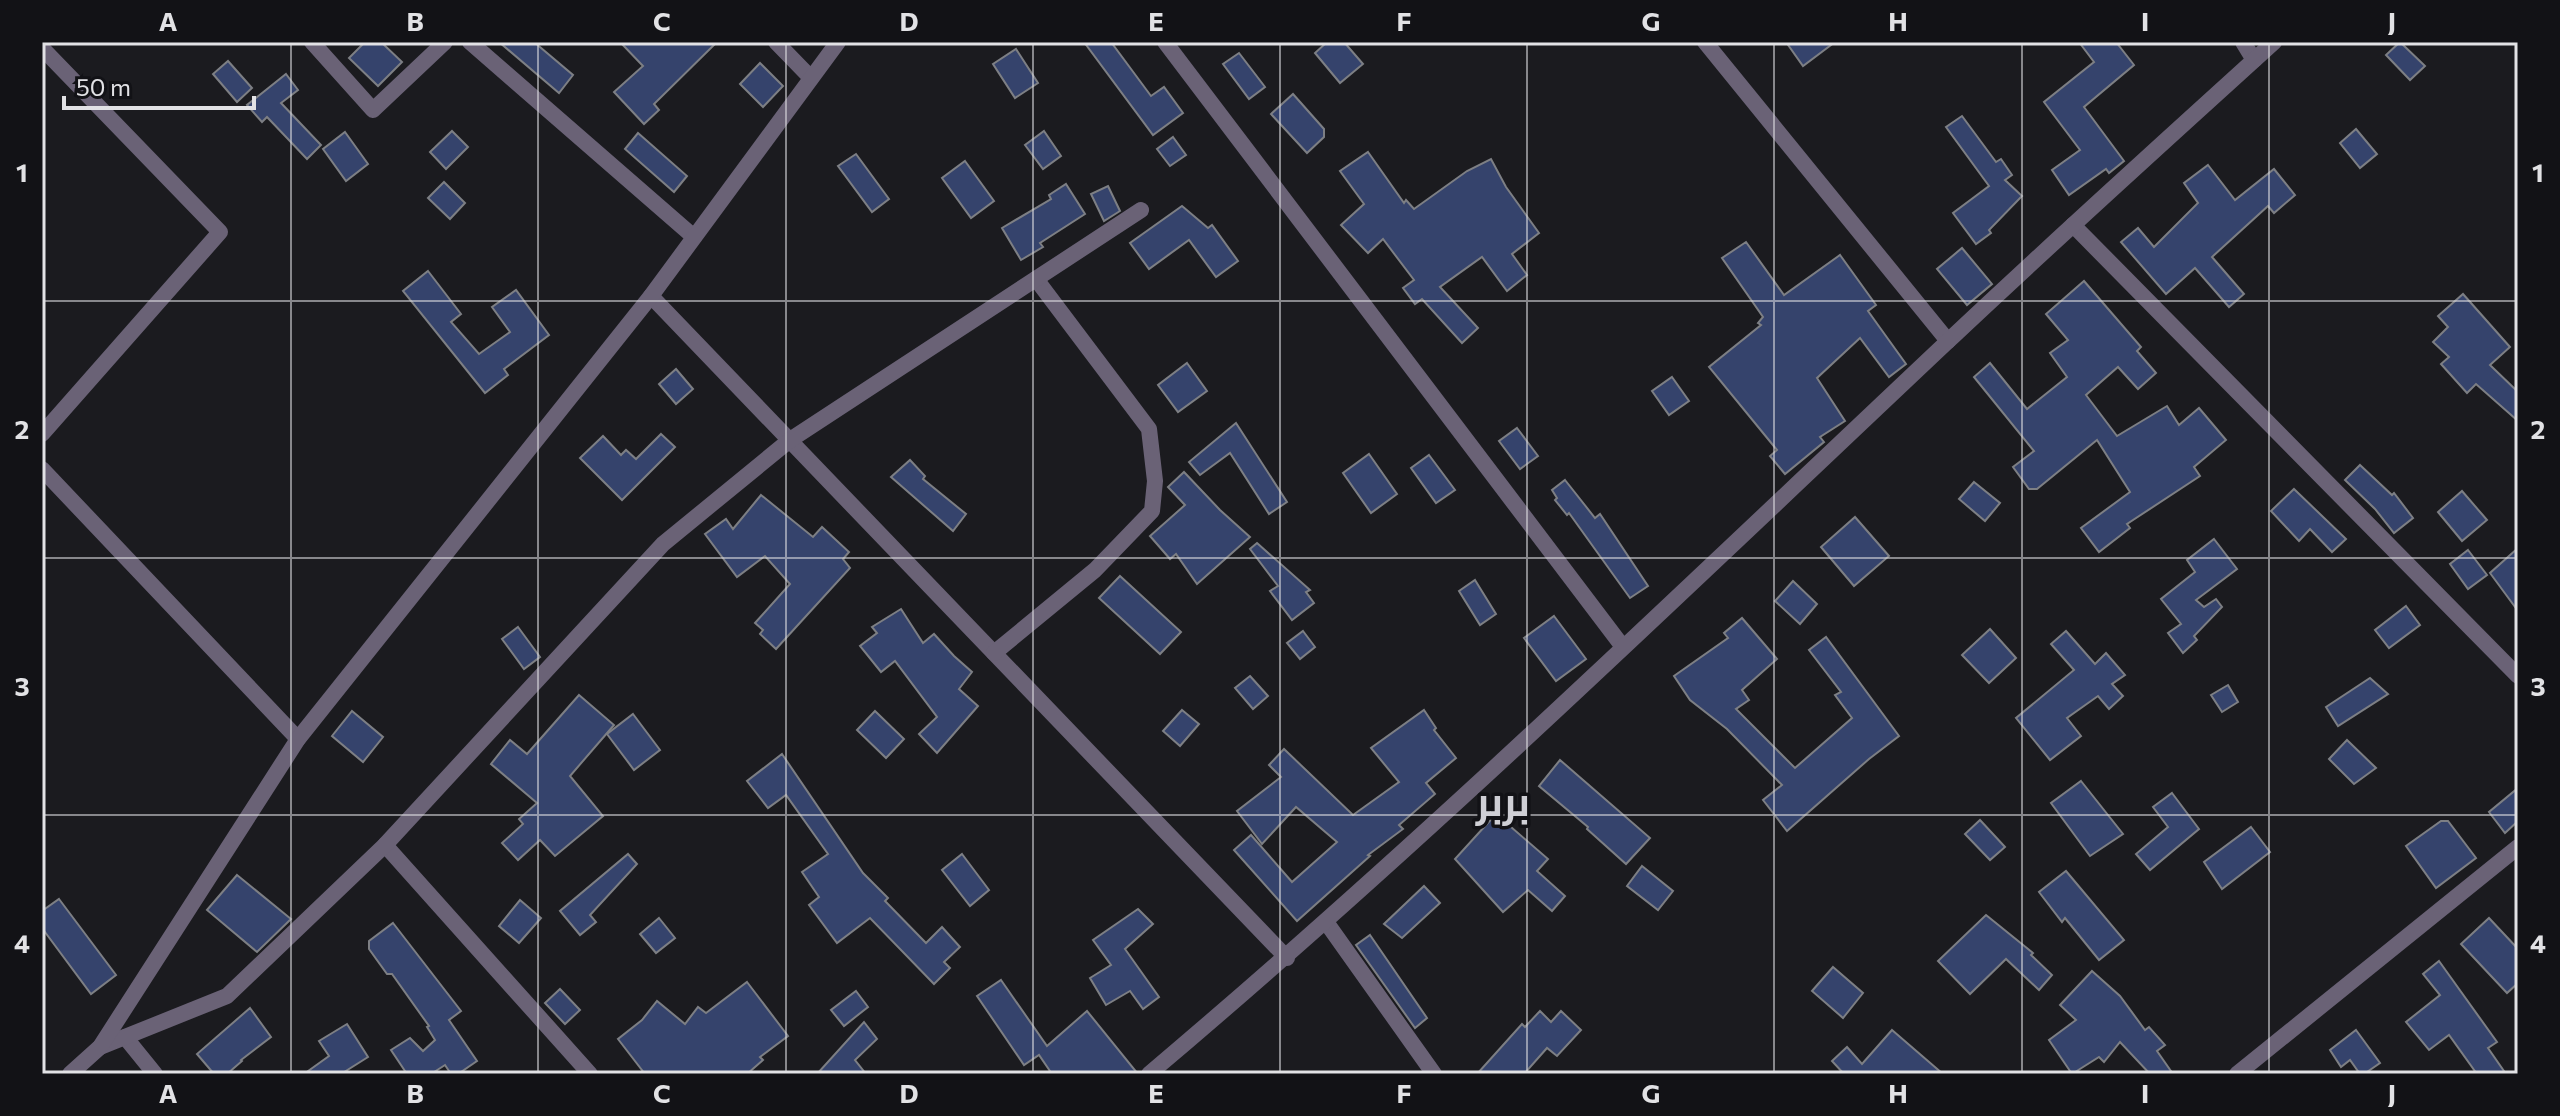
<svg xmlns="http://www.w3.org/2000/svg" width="2560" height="1116" font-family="Commissioner,Cairo,sans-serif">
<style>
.building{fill:#35436c;stroke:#7d7f84;stroke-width:2}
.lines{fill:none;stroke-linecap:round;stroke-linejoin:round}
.minor{stroke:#6a6276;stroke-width:16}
.tertiary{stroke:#6a6276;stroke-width:16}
.grid{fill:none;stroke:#e2e2e5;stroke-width:2;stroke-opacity:0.55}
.labels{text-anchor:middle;stroke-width:7;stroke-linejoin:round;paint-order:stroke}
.town-label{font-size:40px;font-weight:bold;fill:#cfcfd5;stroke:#121216}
.neatline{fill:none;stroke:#e2e2e5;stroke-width:3}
.grid-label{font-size:26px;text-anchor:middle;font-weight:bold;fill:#e2e2e5}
</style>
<rect width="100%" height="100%" fill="#1b1b1f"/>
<g class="building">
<path d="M365,42H381L402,62L378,86L349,58Z"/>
<path d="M499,42H534L573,75L559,93Z"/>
<path d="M620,42H717L654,104L659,110L644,124L614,92L643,66Z"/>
<path d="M1084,42H1111L1151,96L1164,87L1183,113L1153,135Z"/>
<path d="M1327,42H1344L1363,64L1340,83L1315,53Z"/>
<path d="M1786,42H1835L1803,66Z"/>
<path d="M2079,42H2116L2134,65L2084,107L2124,161L2109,173L2106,169L2069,195L2052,170L2080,150L2044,102L2094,62Z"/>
<path d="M2400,42L2425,66L2410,80L2386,55Z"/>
<path d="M1016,49L1038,83L1015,98L993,64Z"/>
<path d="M1239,53L1265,87L1249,99L1223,64Z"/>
<path d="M228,61L252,88L237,102L213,74Z"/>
<path d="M760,63L783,86L763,107L740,84Z"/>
<path d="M286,74L298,90L281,103L321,145L307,159L267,117L262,122L247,105Z"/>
<path d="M1293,94L1324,129V137L1307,153L1271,114Z"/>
<path d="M1962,116L1996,162L2001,159L2012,175L2005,180L2022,196L1989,230L1991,233L1976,244L1953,213L1989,186L1946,127Z"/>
<path d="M2356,129L2377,154L2360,168L2340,143Z"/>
<path d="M452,131L468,147L446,169L430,152Z"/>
<path d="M1044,131L1061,156L1043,169L1025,145Z"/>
<path d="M345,132L368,164L346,181L323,149Z"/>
<path d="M638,133L687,176L674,192L625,149Z"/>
<path d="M1173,137L1186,155L1170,166L1157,149Z"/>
<path d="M1368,152L1404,203L1406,200L1414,209L1467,171L1491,159L1506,187L1539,233L1512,254L1527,275L1507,291L1482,257L1440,287L1478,328L1462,343L1422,299L1415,304L1403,288L1414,280L1383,239L1368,253L1341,225L1364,204L1340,171Z"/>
<path d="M856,154L889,199L872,212L838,166Z"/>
<path d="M965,161L994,201L971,218L942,178Z"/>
<path d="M2208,165L2235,200L2274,169L2295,195L2274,213L2268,206L2212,257L2244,294L2229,307L2195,268L2166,294L2121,242L2138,228L2154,247L2198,203L2184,183Z"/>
<path d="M444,182L465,203L450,219L428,198Z"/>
<path d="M1066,184L1085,214L1040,243L1043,247L1021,260L1002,228L1051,199L1049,195Z"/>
<path d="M1108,186L1120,211L1104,221L1091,194Z"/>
<path d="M1182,206L1208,228L1212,225L1238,261L1216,277L1189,240L1149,269L1130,243Z"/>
<path d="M1746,242L1784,295L1840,255L1876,305L1868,311L1906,364L1889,377L1860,338L1817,378L1845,421L1820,437L1824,442L1785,474L1770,456L1777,450L1709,367L1761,325L1758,323L1763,317L1722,258Z"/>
<path d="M1962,248L1992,284L1967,305L1937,269Z"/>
<path d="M428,271L461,314L451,322L479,354L510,332L492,307L516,290L549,335L504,369L508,375L485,393L403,291Z"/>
<path d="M2084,281L2141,347L2137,351L2156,373L2138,389L2118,367L2086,395L2117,436L2167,406L2179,425L2199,408L2226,440L2194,467L2200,476L2127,524L2130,528L2099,552L2081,528L2130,492L2097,440L2037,489H2029L2013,467L2034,451L1974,377L1990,363L2027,409L2067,377L2050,353L2068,340L2046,314Z"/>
<path d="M2463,294L2510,347L2490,365L2518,392V421L2476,384L2467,393L2441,364L2449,357L2433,342L2448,327L2438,316Z"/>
<path d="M1187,363L1207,391L1178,412L1158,385Z"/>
<path d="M676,369L693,389L676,404L659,384Z"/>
<path d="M1672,377L1689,401L1669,415L1652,391Z"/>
<path d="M1236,423L1287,502L1269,514L1230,453L1200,475L1189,462Z"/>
<path d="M1517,428L1538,456L1520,469L1499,441Z"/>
<path d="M661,434L675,447L622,500L580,458L603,436L621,455L626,450L636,459Z"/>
<path d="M1369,454L1397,494L1371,513L1343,473Z"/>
<path d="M1429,455L1455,490L1436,503L1411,468Z"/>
<path d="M910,460L925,476L923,479L966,514L953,531L891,477Z"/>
<path d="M2360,465L2392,495L2394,493L2413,518L2394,533L2375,509L2345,480Z"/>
<path d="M1184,472L1220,510L1250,537L1197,584L1176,554L1170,559L1150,536L1185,505L1168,487Z"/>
<path d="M1565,480L1595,518L1600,514L1648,586L1630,598L1569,513L1567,515L1555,500L1557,498L1552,490Z"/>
<path d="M1974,482L2000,503L1985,521L1959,499Z"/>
<path d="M2294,489L2346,539L2332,552L2310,529L2299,541L2271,511Z"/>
<path d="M2462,491L2487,520L2462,541L2438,512Z"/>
<path d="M761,495L813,537L822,527L849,552L843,559L850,568L776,649L760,634L763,630L755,623L790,584L765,556L737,577L705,534L726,519L733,529Z"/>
<path d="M1855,517L1889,556L1854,586L1821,547Z"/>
<path d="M2214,539L2237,569L2196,600L2204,607L2216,599L2222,607L2194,636L2197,640L2183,653L2168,633L2181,624L2161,599L2195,572L2187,560Z"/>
<path d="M1257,543L1310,590L1306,592L1314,603L1292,620L1270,591L1278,586L1250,549Z"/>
<path d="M2518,548V611L2490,573Z"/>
<path d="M2468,550L2487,575L2468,589L2450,564Z"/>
<path d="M1120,576L1181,632L1160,654L1099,598Z"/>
<path d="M1475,580L1496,614L1480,625L1459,591Z"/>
<path d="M1793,581L1817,604L1800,624L1775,601Z"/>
<path d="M2406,606L2420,625L2389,648L2375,630Z"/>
<path d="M901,609L923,643L934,634L954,656L972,672L959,689L978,706L937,753L919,734L937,717L895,661L881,672L860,646L877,633L872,627Z"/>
<path d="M1554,616L1586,659L1556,681L1524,638Z"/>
<path d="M1742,618L1777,659L1742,690L1749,700L1736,709L1795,768L1852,718L1835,695L1841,692L1809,650L1826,637L1899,736L1869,759L1787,831L1763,800L1782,785L1727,729L1690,700L1674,676L1728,638L1724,633Z"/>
<path d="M518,627L540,657L524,669L502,639Z"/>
<path d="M1990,629L2016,658L1989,683L1962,655Z"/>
<path d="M1303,631L1315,647L1300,659L1287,643Z"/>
<path d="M2066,631L2095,664L2106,653L2125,675L2112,684L2123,696L2109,709L2098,696L2067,718L2081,736L2050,760L2016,718L2074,670L2051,644Z"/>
<path d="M1250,676L1268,696L1253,709L1235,688Z"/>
<path d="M2370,678L2388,694L2338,726L2326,707Z"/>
<path d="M2228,685L2238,702L2222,712L2211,695Z"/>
<path d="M579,695L614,725L570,776L603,816L555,856L540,840L518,860L502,843L523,824L519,819L537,803L491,764L510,740L527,754Z"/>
<path d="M1182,710L1199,724L1180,746L1163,731Z"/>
<path d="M1424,710L1436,728L1434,730L1456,758L1426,783L1435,794L1399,825L1403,829L1368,855L1370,856L1297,921L1234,850L1251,835L1292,882L1337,842L1296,807L1262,844L1237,811L1281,777L1269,765L1284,749L1353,815L1399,782L1371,748Z"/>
<path d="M352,711L383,737L363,762L332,736Z"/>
<path d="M875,711L904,739L886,758L857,730Z"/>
<path d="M633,714L660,750L634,770L607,734Z"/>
<path d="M2347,740L2376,768L2354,784L2329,759Z"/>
<path d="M782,754L863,873L888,898L885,901L926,943L942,927L960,947L944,962L950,968L934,984L870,918L837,943L809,905L819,897L802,872L828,854L786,795L768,808L747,781Z"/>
<path d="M1560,760L1650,838L1626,864L1587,829L1588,827L1539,786Z"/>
<path d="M2081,781L2123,834L2090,856L2051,803Z"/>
<path d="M2518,788V821L2505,833L2489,812Z"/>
<path d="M2172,793L2199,829L2150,870L2136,854L2168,827L2153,807Z"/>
<path d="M1496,814L1548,859L1537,871L1565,896L1552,911L1528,890L1503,912L1455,859Z"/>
<path d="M1980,820L2005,847L1990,860L1965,834Z"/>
<path d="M2441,821H2448L2476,858L2436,888L2406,846Z"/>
<path d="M2251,827L2270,852L2222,889L2204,862Z"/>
<path d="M628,854L637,864L590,915L596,922L580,935L560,911Z"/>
<path d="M962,854L989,890L970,906L942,870Z"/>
<path d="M1642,866L1673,891L1658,910L1627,886Z"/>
<path d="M2066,871L2124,940L2099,960L2065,918L2062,922L2039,892Z"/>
<path d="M237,875L291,919L257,952L207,910Z"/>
<path d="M1424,886L1440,903L1402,938L1384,924Z"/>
<path d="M59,899L116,975L91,994L42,928V911Z"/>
<path d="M520,900L541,918L519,943L499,926Z"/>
<path d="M1138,909L1153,924L1125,949L1159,997L1143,1009L1130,991L1106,1005L1090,978L1111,965L1093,940Z"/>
<path d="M1986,915L2033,953L2031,955L2052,975L2039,990L2006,959L1970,994L1938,961Z"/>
<path d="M659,918L675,938L656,953L640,934Z"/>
<path d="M2489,918L2518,949V983L2507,993L2461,944Z"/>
<path d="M393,923L461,1011L449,1020L477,1061L458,1074H451L445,1065L431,1074H407L391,1050L410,1038L423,1051L435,1040L427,1027L429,1026L392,974H387L369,949V941Z"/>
<path d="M1370,935L1427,1018L1415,1028L1356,945Z"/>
<path d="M2439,961L2497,1042L2488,1048L2506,1074H2477L2449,1035L2429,1050L2406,1022L2440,995L2423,974Z"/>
<path d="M1833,967L1863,993L1843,1018L1812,991Z"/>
<path d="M2092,971L2120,996L2145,1030L2149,1027L2165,1045L2157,1051L2173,1074H2150L2120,1042L2104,1062L2099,1057L2072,1074L2049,1040L2076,1020L2060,1005Z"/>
<path d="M1001,980L1047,1046L1087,1011L1138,1074H1052L1039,1055L1024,1065L977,996Z"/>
<path d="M747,982L788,1036L760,1057L763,1060L747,1074H645L618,1039L642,1020L657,1001L685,1024L698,1007L706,1013Z"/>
<path d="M560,989L580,1010L565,1024L545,1003Z"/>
<path d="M856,991L868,1007L844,1026L831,1010Z"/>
<path d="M250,1008L271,1037L241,1060L242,1061L227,1074H214L197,1054Z"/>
<path d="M1540,1011L1551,1022L1561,1011L1581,1030L1557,1056L1547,1048L1524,1074H1477L1522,1024L1525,1027Z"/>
<path d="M864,1022L877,1039L855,1060L866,1074H817Z"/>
<path d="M347,1024L368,1057L341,1074H304L329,1056L319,1041Z"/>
<path d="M1892,1030L1943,1074H1844L1832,1061L1847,1047L1862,1064Z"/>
<path d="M2356,1030L2380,1063L2364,1074H2360L2350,1060L2341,1067L2330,1050Z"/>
</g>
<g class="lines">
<g class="minor">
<path d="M312,42L373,110L445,42"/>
<path d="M470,42L694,237"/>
<path d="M776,42L811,78"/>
<path d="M1165,42L1623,647"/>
<path d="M1705,42L1948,341"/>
<path d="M2243,42L2254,60"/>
<path d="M42,48L220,232L42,434"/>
<path d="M2073,225L2518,676"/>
<path d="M651,296L1287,958"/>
<path d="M42,469L298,739"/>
<path d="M994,653L1095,570L1152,511L1155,481L1149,429L1036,279"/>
<path d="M385,845L590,1074"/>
<path d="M1326,922L1434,1074"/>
<path d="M125,1037L155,1074"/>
<path d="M100,1047L227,996L385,845L663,544L790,440L1141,210"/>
<path d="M70,1074L100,1047L298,739L651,296L838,42"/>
<path d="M2237,1074L2518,847"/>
</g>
<path class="tertiary" d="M1149,1074C1425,841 1684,590 1946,343C2054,241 2164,142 2274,42"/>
</g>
<path class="grid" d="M291,42V1074M538,42V1074M786,42V1074M1033,42V1074M1280,42V1074M1527,42V1074M1774,42V1074M2022,42V1074M2269,42V1074M42,301H2518M42,558H2518M42,815H2518"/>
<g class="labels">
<g class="town-label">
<text x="1503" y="816">بربر</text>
</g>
</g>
<rect width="2560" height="1116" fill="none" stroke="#121216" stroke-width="88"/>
<path d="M64 96v12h190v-12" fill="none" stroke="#e2e2e5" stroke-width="4"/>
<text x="76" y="96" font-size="24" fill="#e2e2e5" stroke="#121216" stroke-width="6" paint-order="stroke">50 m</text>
<rect x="44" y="44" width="2472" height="1028" class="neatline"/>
<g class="grid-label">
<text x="168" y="31">A</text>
<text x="415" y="31">B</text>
<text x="662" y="31">C</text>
<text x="909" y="31">D</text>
<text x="1156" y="31">E</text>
<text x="1404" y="31">F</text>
<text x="1651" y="31">G</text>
<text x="1898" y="31">H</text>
<text x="2145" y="31">I</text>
<text x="2392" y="31">J</text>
<text x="22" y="182">1</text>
<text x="2538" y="182">1</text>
<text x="22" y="439">2</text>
<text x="2538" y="439">2</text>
<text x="22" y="696">3</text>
<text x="2538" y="696">3</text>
<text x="22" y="953">4</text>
<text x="2538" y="953">4</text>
<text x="168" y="1103">A</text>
<text x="415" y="1103">B</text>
<text x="662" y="1103">C</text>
<text x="909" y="1103">D</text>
<text x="1156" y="1103">E</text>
<text x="1404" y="1103">F</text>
<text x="1651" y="1103">G</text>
<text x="1898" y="1103">H</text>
<text x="2145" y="1103">I</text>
<text x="2392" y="1103">J</text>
</g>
</svg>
